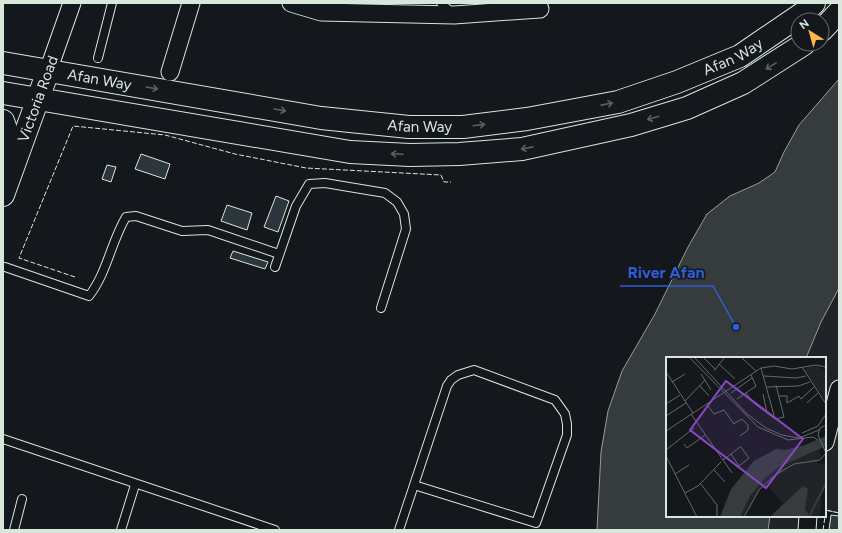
<svg xmlns="http://www.w3.org/2000/svg" width="842" height="533" font-family="Figtree,sans-serif">
<style>
.green{fill:#202428;stroke:#939e99}
.water{fill:#363b3e;stroke:#939e99}
.building{fill:#2c363c;stroke:#d8e6dc}
.lines{fill:none;stroke-linecap:round;stroke-linejoin:round}
.lane-casing{stroke:#d8e6dc;stroke-width:10}
.street-casing{stroke:#d8e6dc;stroke-width:19}
.secondary-casing{stroke:#d8e6dc;stroke-width:24}
.primary-casing{stroke:#d8e6dc;stroke-width:24}
.lane{stroke:#14181c;stroke-width:8}
.street{stroke:#14181c;stroke-width:17}
.secondary{stroke:#14181c;stroke-width:22}
.primary{stroke:#14181c;stroke-width:22}
.fence{stroke:#d8e6dc;stroke-width:1;stroke-dasharray:5 2;stroke-linecap:butt}
.oneway{stroke:#59605f}
.labels{text-anchor:middle;stroke-width:3;stroke-linejoin:round;paint-order:stroke}
.street-label{font-size:15px;fill:#d8e6dc;stroke:#14181c}
.inset-river{fill:none;stroke:#363b3e;stroke-width:2}
.inset-road{fill:none;stroke:#626a69;stroke-width:1}
.view{fill:#8948c3;fill-opacity:0.15;stroke:#8948c3;stroke-width:2}
.inset-edge{fill:none;stroke:#d8e6dc;stroke-width:2}
.leader{fill:none;stroke:#305dd8;stroke-width:1.5}
.callout-dot{fill:#305dd8;stroke:#14181c;stroke-width:1.5}
.callout-label{font-size:16px;text-anchor:middle;font-weight:bold;fill:#305dd8;stroke:#14181c;stroke-width:3;stroke-linejoin:round;paint-order:stroke}
</style>
<rect width="100%" height="100%" fill="#14181c"/>
<g class="green">
<path d="M839,262V513L825,510V358H757Z"/>
<path d="M714,516H808L807,530H715Z"/>
</g>
<path class="water" d="M839,79V288L821,322L806,358H667V516H770L768,530H597L601,452L608,411L622,371L655,314L688,247L707,214L730,196L759,183L775,172L784,152L799,125Z"/>
<g class="building">
<path d="M141,154L170,164L165,179L135,169Z"/>
<path d="M107,165L116,167L111,182L102,179Z"/>
<path d="M276,196L289,201L278,232L264,227Z"/>
<path d="M227,205L252,213L247,230L221,221Z"/>
<path d="M233,251L268,262L265,269L230,258Z"/>
<path d="M831,515L839,516V530H829Z"/>
</g>
<g class="lines">
<g class="lane-casing">
<g id="lane">
<path d="M441,3L452,13"/>
<path d="M98,58L112,3"/>
<path d="M5,267L89,296C107,273 111,242 126,217L136,216L182,231L208,230L279,254"/>
<path d="M275,267L296,206L309,184L325,183L385,193L397,202L404,214L406,229L381,308"/>
<path d="M3,439L275,530"/>
<path d="M14,530L22,499"/>
<path d="M121,530L135,485"/>
<path d="M399,530L447,386L451,380L458,375L474,370L555,400L565,414L567,424V435L536,523L414,485"/>
</g>
</g>
<g class="street-casing">
<g id="street">
<path d="M291,3L321,12L454,15L540,9"/>
<path d="M48,71L72,3"/>
<path d="M170,72L191,3"/>
<path d="M825,442L839,389"/>
<path d="M807,530L808,516"/>
</g>
</g>
<g class="secondary-casing">
<g id="secondary">
<path d="M3,121L7,132L8,169"/>
<path d="M3,195L48,71"/>
</g>
</g>
<g class="primary-casing">
<g id="primary">
<path d="M822,30L839,12"/>
<path id="s1" d="M3,63L321,118L409,127H463L527,119L618,102L677,82L740,56L806,11L814,3"/>
<path d="M3,93L350,152L410,155L459,154L522,149L631,125L687,108L743,83L804,44"/>
</g>
</g>
<use href="#lane" class="lane"/>
<use href="#street" class="street"/>
<use href="#secondary" class="secondary"/>
<use href="#primary" class="primary"/>
<g class="fence">
<path d="M75,277L19,258L73,126L165,135L235,154L306,168L441,175L444,182H451"/>
<path d="M823,530L826,510L839,513"/>
</g>
</g>
<defs><path id="oneway-shaft" d="M-6 0H5M1.5-3L5.5 0L1.5 3" fill="none" stroke-width="1.6" stroke-linecap="round" stroke-linejoin="round"/></defs>
<g class="oneway">
<use href="#oneway-shaft" transform="translate(771 66) rotate(149)"/>
<use href="#oneway-shaft" transform="translate(152 88) rotate(10)"/>
<use href="#oneway-shaft" transform="translate(607 104) rotate(-11)"/>
<use href="#oneway-shaft" transform="translate(280 110) rotate(10)"/>
<use href="#oneway-shaft" transform="translate(653 118) rotate(163)"/>
<use href="#oneway-shaft" transform="translate(479 125) rotate(-7)"/>
<use href="#oneway-shaft" transform="translate(527 148) rotate(169)"/>
<use href="#oneway-shaft" transform="translate(397 154) rotate(-177)"/>
</g>
<g class="labels">
<g class="street-label">
<text dy="5" stroke="none"><textPath href="#s1" startOffset="746">Afan Way</textPath></text>
<text dy="5" stroke="none"><textPath href="#s1" startOffset="98">Afan Way</textPath></text>
<text transform="translate(38 99) rotate(-70)" y="5">Victoria Road</text>
<text dy="5" stroke="none"><textPath href="#s1" startOffset="422">Afan Way</textPath></text>
</g>
</g>
<g transform="translate(666 357)">
<rect width="160" height="160" fill="#14181c"/>
<path d="M151,9L160,14V44L139,14L140,11ZM153,92L155,100L151,103L153,108L160,105V129L154,142H156L153,160H112L108,156L117,146L99,126L87,142L78,160H59L94,114Z" fill="#202428"/>
<path d="M160,79V89L113,110L100,120L84,139L74,160H54L65,132L88,104L110,92L119,93L139,88ZM137,129L142,132L139,152L144,160H104Z" fill="#363b3e"/>
<path class="inset-river" d="M143,160L160,126"/>
<path class="inset-road" d="M23,0L92,70L122,83L147,80L152,83M28,0L81,57L100,71L116,78L133,81L153,73M37,0L49,12M75,0L90,14M53,7L69,22M136,10L160,47M95,11L109,62M48,14L59,0M0,15L27,56M35,17L45,33M98,19L130,21L140,19M6,25L19,17M34,29L43,39M101,30L132,29L144,25M65,36L86,21M80,36L89,47L109,62M97,37L101,56M113,39H121V46L133,39L135,42L148,30M71,42L90,29L85,18M19,44L39,23M141,46L152,36M0,47L14,38M42,49L48,57L58,53L68,67M25,57L66,116M0,59L20,46M109,62L118,60L110,28M67,67L76,62L82,68V73L74,79M160,68L154,71L152,78L160,96M0,74L95,11L108,9L126,12L150,8L160,10M136,76L152,69L160,57M18,87L21,91L39,78M0,93L28,71M0,99L31,160M57,103L65,97L74,90H75L83,101L73,109L65,97M48,113L59,125M9,117L23,108M34,126L51,148V160M19,136L32,129L55,105M78,160L93,133L109,118L128,107L154,103L160,96"/>
<path class="view" d="M60,24L137,82L100,131L24,73Z"/>
<rect width="160" height="160" class="inset-edge"/>
</g>
<path class="leader" d="M736 327L713 286H620"/>
<circle class="callout-dot" cx="736" cy="327" r="4"/>
<g class="callout-label">
<text x="666" y="278">River Afan</text>
</g>
<rect width="842" height="533" fill="none" stroke="#d8e6dc" stroke-width="8"/>
<g transform="translate(810 32) rotate(323)"><circle r="19" fill="#14181c" stroke="#626a69"/>
<path d="M0-3L7 15L0 10L-7 15Z" fill="#ffb74d"/>
<text y="-6" font-size="11" font-weight="bold" text-anchor="middle" fill="#d8e6dc">N</text>
</g>
</svg>
